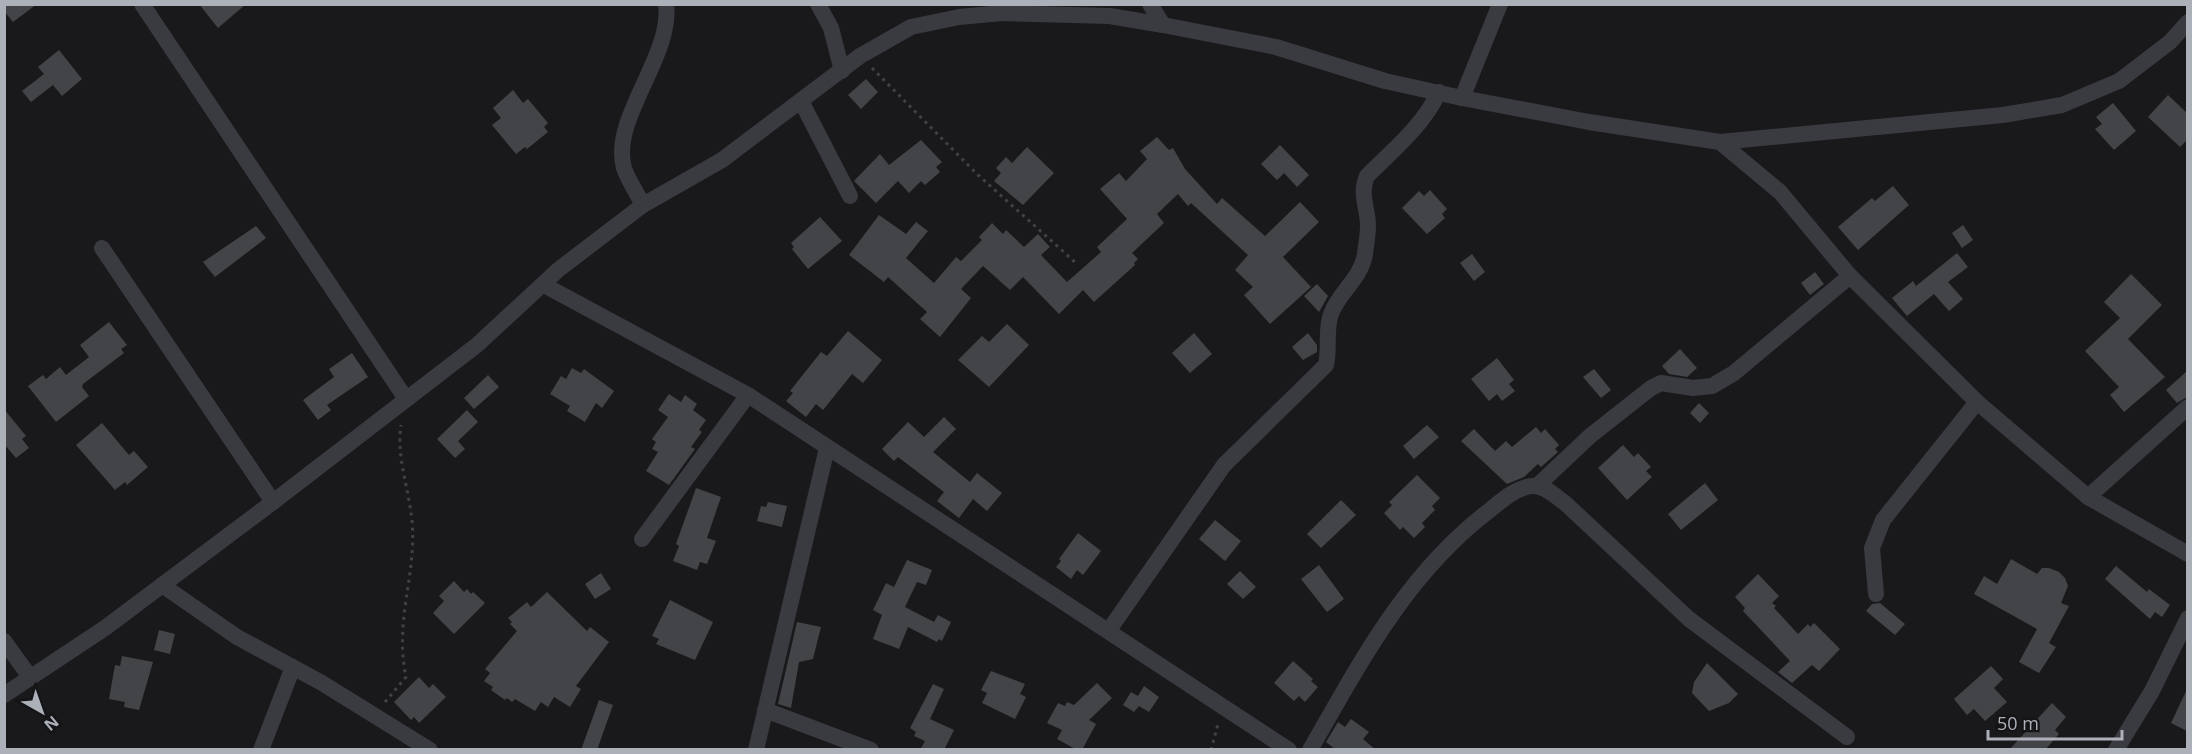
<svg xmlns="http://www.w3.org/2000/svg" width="2192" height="754" font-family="'Open Sans',sans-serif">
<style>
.building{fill:#434448}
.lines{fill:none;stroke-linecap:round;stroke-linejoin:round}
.path{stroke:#404246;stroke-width:3;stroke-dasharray:3 4.5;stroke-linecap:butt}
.minor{stroke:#3a3b40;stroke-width:16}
</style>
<rect width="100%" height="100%" fill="#19191b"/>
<g class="building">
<path d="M4,4H37L13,22L4,11Z"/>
<path d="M199,4H246L218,28Z"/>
<path d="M59,50L82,79L62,96L53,85L31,102L22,91L44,74L38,67Z"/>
<path d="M866,79L878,92L861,109L848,95Z"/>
<path d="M513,90L523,103L528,99L548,123L544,127L548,132L527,149L525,147L516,154L492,125L501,118L493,108Z"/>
<path d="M2168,95L2187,113V140L2180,147L2148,117Z"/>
<path d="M2113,103L2136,131L2114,150L2095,129L2102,124L2096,117Z"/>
<path d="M1157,137L1169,150L1173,148L1185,169L1217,204L1222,198L1265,236L1300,202L1319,222L1283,257L1311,287L1270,324L1244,295L1253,287L1235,270L1248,255L1191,203L1188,206L1178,194L1157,214L1164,223L1132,253L1138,259L1134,263L1135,265L1094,302L1083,290L1059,314L1023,277L1010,290L983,266L961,289L971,298L940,337L920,319L927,312L888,277L884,282L849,255L879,215L906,234L916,222L928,231L906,258L934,283L956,257L961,261L982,240L979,237L992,223L1003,234L1006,230L1024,247L1038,234L1050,247L1041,255L1067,282L1101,252L1097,247L1127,219L1100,189L1119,173L1126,181L1147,159L1140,151Z"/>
<path d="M921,140L942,162L936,167L940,172L925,185L921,181L909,193L898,181L876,203L854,181L880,154L889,165Z"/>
<path d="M1280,145L1309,175L1297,187L1284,173L1277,180L1261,164Z"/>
<path d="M1027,147L1054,173L1023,205L994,181L1001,173L996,168L1006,157L1012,163Z"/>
<path d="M1893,186L1909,205L1858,250L1838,227L1872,198L1875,201Z"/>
<path d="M1430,190L1447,209L1442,214L1445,218L1427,234L1402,208L1419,191L1424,196Z"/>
<path d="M820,217L842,241L808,269L792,249L794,247L791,243Z"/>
<path d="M1963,225L1973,240L1962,248L1952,233Z"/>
<path d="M256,226L266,238L215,277L203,262Z"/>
<path d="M1957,253L1968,267L1948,282L1963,299L1949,311L1934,294L1907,316L1892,298L1913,281L1916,286Z"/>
<path d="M1472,254L1485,272L1474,281L1460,263Z"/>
<path d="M1815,272L1824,284L1810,295L1801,283Z"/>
<path d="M2131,274L2162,305L2128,339L2165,377L2124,412L2110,395L2119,387L2085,351L2120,318L2104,302Z"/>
<path d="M1317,284L1328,296L1319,312L1304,296Z"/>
<path d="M109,322L127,345L121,349L124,353L83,384L82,387L89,396L56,422L28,386L43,375L46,379L60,367L66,375L89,357L80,345Z"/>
<path d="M1007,324L1029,345L989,387L958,360L982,336L989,342Z"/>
<path d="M848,331L882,360L863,383L852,374L823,410L816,404L806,417L786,401L793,393L790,391L821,352L827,356Z"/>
<path d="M1194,333L1212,354L1190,373L1172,353Z"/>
<path d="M1308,333L1317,345V352L1303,360L1292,347Z"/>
<path d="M1680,349L1697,368L1687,377L1669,374L1662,366Z"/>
<path d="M352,353L368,377L327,405L331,410L318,420L303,400L334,377L329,369Z"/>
<path d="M1497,358L1514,380L1509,384L1515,391L1502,401L1497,394L1489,401L1471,379Z"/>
<path d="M572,368L581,373L584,369L614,391L602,408L596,403L585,422L567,411L570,406L550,394L561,376L566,379Z"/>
<path d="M1594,369L1611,390L1601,398L1583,377Z"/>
<path d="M2187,371V397L2177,403L2166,390Z"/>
<path d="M488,375L499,387L474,409L464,398Z"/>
<path d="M669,394L681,402L685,395L697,404L693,410L706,420L699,430L702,432L691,447L695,449L669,485L646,471L658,452L652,449L656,442L652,439L668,417L658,410Z"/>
<path d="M1699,403L1709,413L1700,423L1690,413Z"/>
<path d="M4,409L26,436L22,439L29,448L16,458L4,444Z"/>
<path d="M467,410L478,422L458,441L465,449L455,458L437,439Z"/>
<path d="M944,417L956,429L933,452L970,482L977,473L1002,493L987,511L973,499L959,518L937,501L944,492L898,457L894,461L882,449L908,422L924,437Z"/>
<path d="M102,423L129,455L134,451L148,467L127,485L125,482L115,490L76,445Z"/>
<path d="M1427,425L1439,437L1414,459L1403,446Z"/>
<path d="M1536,427L1541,433L1545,429L1559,445L1555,449L1558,452L1541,467L1538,464L1524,477L1507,484L1461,441L1474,429L1495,451L1506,441L1512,447Z"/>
<path d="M1623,445L1634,457L1638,453L1651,467L1646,471L1652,477L1627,500L1598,468Z"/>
<path d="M1417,475L1440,498L1432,506L1435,510L1422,523L1425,527L1414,538L1403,527L1400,530L1384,513L1392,505L1389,502Z"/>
<path d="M1705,483L1718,500L1681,530L1668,514Z"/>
<path d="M696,488L721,497L707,538L716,541L707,564L700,562L697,570L673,561L679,546L676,544Z"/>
<path d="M1341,500L1356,515L1321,548L1307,534Z"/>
<path d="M768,502L787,506L782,527L757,521L761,506L766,507Z"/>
<path d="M1215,520L1241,541L1225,561L1199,539Z"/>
<path d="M1078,533L1101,551L1083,575L1077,570L1071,579L1056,567L1061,561L1059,559Z"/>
<path d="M2011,559L2037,574L2042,568H2049L2059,572L2065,578L2068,586L2061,603L2069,606L2049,643L2056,647L2039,673L2019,662L2037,629L1974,594L1984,576L1997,584Z"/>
<path d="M907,560L932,570L926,585L917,582L905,607L934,622L938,615L951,622L942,641L939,639L937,642L908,627L899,649L873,639L882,615L873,610L886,583L894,587Z"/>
<path d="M1319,565L1344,599L1327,612L1301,579Z"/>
<path d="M2116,566L2147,592L2149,589L2170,605L2162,617L2155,612L2150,619L2105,579Z"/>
<path d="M1240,571L1256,587L1243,599L1227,584Z"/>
<path d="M601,573L611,589L595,599L585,584Z"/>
<path d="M1758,574L1779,596L1772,603L1776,606L1774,608L1798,634L1808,624L1810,627L1814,623L1840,649L1819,671L1812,665L1792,683L1778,672L1790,661L1743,611L1745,608L1735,597Z"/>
<path d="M454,581L464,592L467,589L471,594L473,592L485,603L454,634L433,613L444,601L439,596Z"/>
<path d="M547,592L587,631L590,627L609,642L576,686L581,689L570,707L554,697L548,707L541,702L535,711L515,699L512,702L507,698L505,700L491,690L493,687L484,681L490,673L485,669L517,631L510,624L512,622L508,618L527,602L531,607Z"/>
<path d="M670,600L713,622L695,660L656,644L659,639L652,636Z"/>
<path d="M1880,603L1905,624L1895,635L1866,611L1872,604Z"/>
<path d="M797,622L821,627L813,659L799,662L791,708L778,704Z"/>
<path d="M159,630L175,634L170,654L154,650Z"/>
<path d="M122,656L153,662L139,710L124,707L125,702L109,699L115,665L120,666Z"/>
<path d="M1293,661L1313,679L1311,681L1318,687L1305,702L1299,696L1294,701L1274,683Z"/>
<path d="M1707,663L1738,694L1729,703L1709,711L1692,693L1694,682Z"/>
<path d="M1991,666L2003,679L1994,688L2007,702L1985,721L1974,709L1967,715L1954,699Z"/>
<path d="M991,671L1025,684L1020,694L1026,697L1015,719L982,703L987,693L981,690Z"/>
<path d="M419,677L429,688L433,684L446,697L419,723L414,717L411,720L394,702Z"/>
<path d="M1097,683L1112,698L1089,720L1096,724L1082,750H1077L1057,739L1062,730L1047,723L1058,703L1065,706L1067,702L1074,705Z"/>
<path d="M933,684L944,689L930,719L954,730L944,750H920L925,741L914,736L916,732L910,728Z"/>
<path d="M1144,686L1159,697L1149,712L1139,706L1134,712L1123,705L1131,692L1138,696Z"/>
<path d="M2187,689V731L2171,723Z"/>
<path d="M599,700L613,705L597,750H581Z"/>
<path d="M2052,703L2066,717L2055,730L2059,734L2045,750H2009Z"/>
<path d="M1351,719L1369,732L1363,739L1376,750H1336L1326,742L1338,722L1345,727Z"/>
</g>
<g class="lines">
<g class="path">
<path d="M872,68L977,174L1076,263"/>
<path d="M385,702L406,677C394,619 417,575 412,521C409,489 396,456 401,425"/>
<path d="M1211,750L1218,724"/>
</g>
<g class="minor">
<path d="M142,4L406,399"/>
<path d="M818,4L831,28L842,71"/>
<path d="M1150,4L1163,25"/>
<path d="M1462,98L1500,4"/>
<path d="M801,101L850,196"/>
<path d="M1720,142L2003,115L2062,105L2119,81L2170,42L2188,22"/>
<path d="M643,205C637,193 628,180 624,168C610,119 673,56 666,4"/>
<path d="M102,248L273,502"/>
<path d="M544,285L748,395L1289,750"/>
<path d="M1537,486L1590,436L1651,388L1661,383L1693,388L1712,386L1734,373L1850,276"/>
<path d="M2088,497L2188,407"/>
<path d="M642,539L748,395"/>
<path d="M162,585L237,637L322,683L430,750"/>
<path d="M1876,594L1872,548L1883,520L1977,402"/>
<path d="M1109,630L1224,465L1326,365C1330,348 1325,330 1331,314C1339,292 1361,279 1365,254C1366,245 1368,235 1368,226C1368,208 1359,194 1367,176C1394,149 1422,127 1439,92"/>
<path d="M4,641L30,677"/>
<path d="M4,695L105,628L273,502L477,345L558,270L643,205L722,160L860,56L911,27L959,17L1002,13L1110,16L1163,25L1276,47L1385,81L1462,98L1589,122L1720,142L1780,192L1850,276L1977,402L2088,497L2188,554"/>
<path d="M765,710L871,750"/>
<path d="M261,750L293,667"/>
<path d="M756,750L827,448"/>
<path d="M1310,750C1361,661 1407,573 1490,510C1502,500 1518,486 1534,486C1546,486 1556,497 1565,503L1689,619L1847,737"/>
<path d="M2116,750L2152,691L2188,618"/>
</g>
</g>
<rect width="2192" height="754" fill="none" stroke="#acb0b9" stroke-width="12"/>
<g transform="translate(42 712) rotate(140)" stroke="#141416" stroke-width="4.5" paint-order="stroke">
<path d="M0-4.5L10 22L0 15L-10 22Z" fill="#acb0b9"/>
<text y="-9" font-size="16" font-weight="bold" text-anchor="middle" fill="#acb0b9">N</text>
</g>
<path d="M1988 730v9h134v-9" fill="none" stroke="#acb0b9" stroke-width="3"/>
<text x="1997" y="730" font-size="18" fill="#acb0b9" stroke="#141416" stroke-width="4.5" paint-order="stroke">50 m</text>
</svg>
